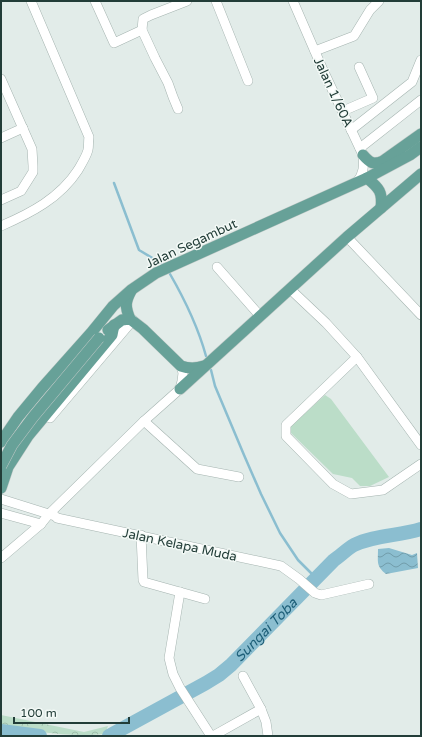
<svg xmlns="http://www.w3.org/2000/svg" width="422" height="737" font-family="'Varela Round',sans-serif">
<style>
.grass{fill:#bbddc8}
.forest{fill:url(#forest-crowns)}
.water{fill:url(#water-waves)}
.lines{fill:none;stroke-linecap:round;stroke-linejoin:round}
.stream{stroke:#8bbed0;stroke-width:2.5}
.river{stroke:#8bbed0;stroke-width:14}
.minor-casing{stroke:#a5b4b0;stroke-width:10}
.major-casing{stroke:#c1c9c7;stroke-width:12}
.minor{stroke:#fff;stroke-width:9}
.major{stroke:#67a198;stroke-width:11}
.major-bridge-casing{stroke:#c1c9c7;stroke-width:12;stroke-linecap:butt}
.major-bridge{stroke:#67a198;stroke-width:11}
.labels{text-anchor:middle;stroke-width:3;stroke-linejoin:round;paint-order:stroke}
.street-label{font-size:13px;fill:#223d38;stroke:#f3f9f6}
.water-label{font-size:14px;font-style:italic;fill:#1e5f78;stroke:#f3f9f6}
</style>
<defs>
<pattern id="forest-crowns" width="20" height="18" patternUnits="userSpaceOnUse"><rect width="20" height="18" fill="#bbddc8"/><path d="M2 6a3 3 0 1 1 6 0M12 15a3 3 0 1 1 6 0" fill="none" stroke="#a0bfad"/></pattern>
<pattern id="water-waves" width="16" height="10" patternUnits="userSpaceOnUse"><rect width="16" height="10" fill="#8bbed0"/><path d="M0 5q4-4 8 0t8 0" fill="none" stroke="#719caa"/></pattern>
</defs>
<rect width="100%" height="100%" fill="#e2ece9"/>
<path class="grass" d="M325,395L331,399L389,477L370,486H360L352,478L333,474L291,433L290,427Z"/>
<path class="forest" d="M1,715L84,732L108,726L105,734C70,737 35,732 1,726Z"/>
<path class="water" d="M389,548L412,555L417,553L418,568L386,574C376,566 378,562 378,549Z"/>
<g class="lines">
<g class="stream">
<path d="M114,183L139,250L164,265"/>
<path d="M170,274C185,300 198,327 206,356"/>
<path d="M211,370L215,386L244,455L261,494L280,533L298,560L316,578"/>
</g>
<g class="river">
<path d="M1,731L40,736"/>
<path id="s1" d="M109,736L206,683L219,675L231,665L334,560C340,556 347,549 354,545C374,535 399,536 421,529"/>
</g>
<g class="minor-casing">
<g id="minor">
<path d="M95,1L114,43L142,30"/>
<path d="M216,1L248,81"/>
<path d="M293,1L323,70L363,155C364,166 364,173 357,182"/>
<path d="M315,51L354,36L370,10L379,1"/>
<path d="M1,79L32,149L33,166V172L21,191L1,200"/>
<path d="M178,109L173,97L168,83L155,58L142,30L143,19L151,15L187,1"/>
<path d="M343,111L373,98L359,67"/>
<path d="M351,130L412,82L421,60"/>
<path d="M1,138L23,128"/>
<path d="M360,148L421,100"/>
<path d="M1,226C31,213 60,198 78,170C82,163 86,157 88,150C89,146 88,142 89,137L31,1"/>
<path d="M347,237L421,315"/>
<path d="M217,267L260,316"/>
<path d="M290,289L326,323L357,357L421,445"/>
<path d="M357,357L286,425V436L333,484L351,494L383,490L421,464"/>
<path d="M50,418L133,320"/>
<path d="M144,421L197,469L239,477"/>
<path d="M1,499L55,516"/>
<path d="M1,513L41,524"/>
<path d="M57,518L281,566L299,579L315,593L321,595L369,584"/>
<path d="M141,535L143,580L144,582L205,599"/>
<path d="M1,558L41,524L49,514L144,421L180,389L182,381L183,373L181,366"/>
<path d="M180,592L169,658L173,674L180,688L211,736"/>
<path d="M243,676L261,709L266,722L268,736"/>
<path d="M213,736L261,709"/>
</g>
</g>
<g class="major-casing">
<g id="major">
<path d="M363,155C370,163 373,165 383,161L421,134"/>
<path d="M367,178C379,188 383,192 381,208"/>
<path d="M130,319C125,307 125,302 131,291"/>
<path d="M108,330L122,320L130,319L143,329L181,366C189,369 195,369 204,366"/>
<path d="M180,389L347,237L421,174"/>
<path d="M1,442L18,417L42,388L91,333L113,306L131,290L156,273L367,178L410,155L421,147"/>
<path d="M1,488L8,467L28,436L112,335L114,325"/>
</g>
</g>
<use href="#minor" class="minor"/>
<use href="#major" class="major"/>
<g class="major-bridge-casing">
<path id="major-bridge" d="M1,466L12,445L33,417L99,338"/>
</g>
<use href="#major-bridge" class="major-bridge"/>
</g>
<g class="labels">
<g class="street-label">
<text transform="translate(334 92) rotate(65)" y="5">Jalan 1/60A</text>
<text transform="translate(191 243) rotate(-25)" y="5">Jalan Segambut</text>
<text transform="translate(180 544) rotate(12)" y="5">Jalan Kelapa Muda</text>
</g>
<g class="water-label">
<text dy="5" stroke="none"><textPath href="#s1" startOffset="191">Sungai Toba</textPath></text>
</g>
</g>
<rect width="422" height="737" fill="none" stroke="#223d38" stroke-width="4"/>
<path d="M14 717v6h115v-6" fill="none" stroke="#223d38" stroke-width="2"/>
<text x="20" y="717" font-size="12" fill="#223d38" stroke="#f3f9f6" stroke-width="3" paint-order="stroke">100 m</text>
</svg>
